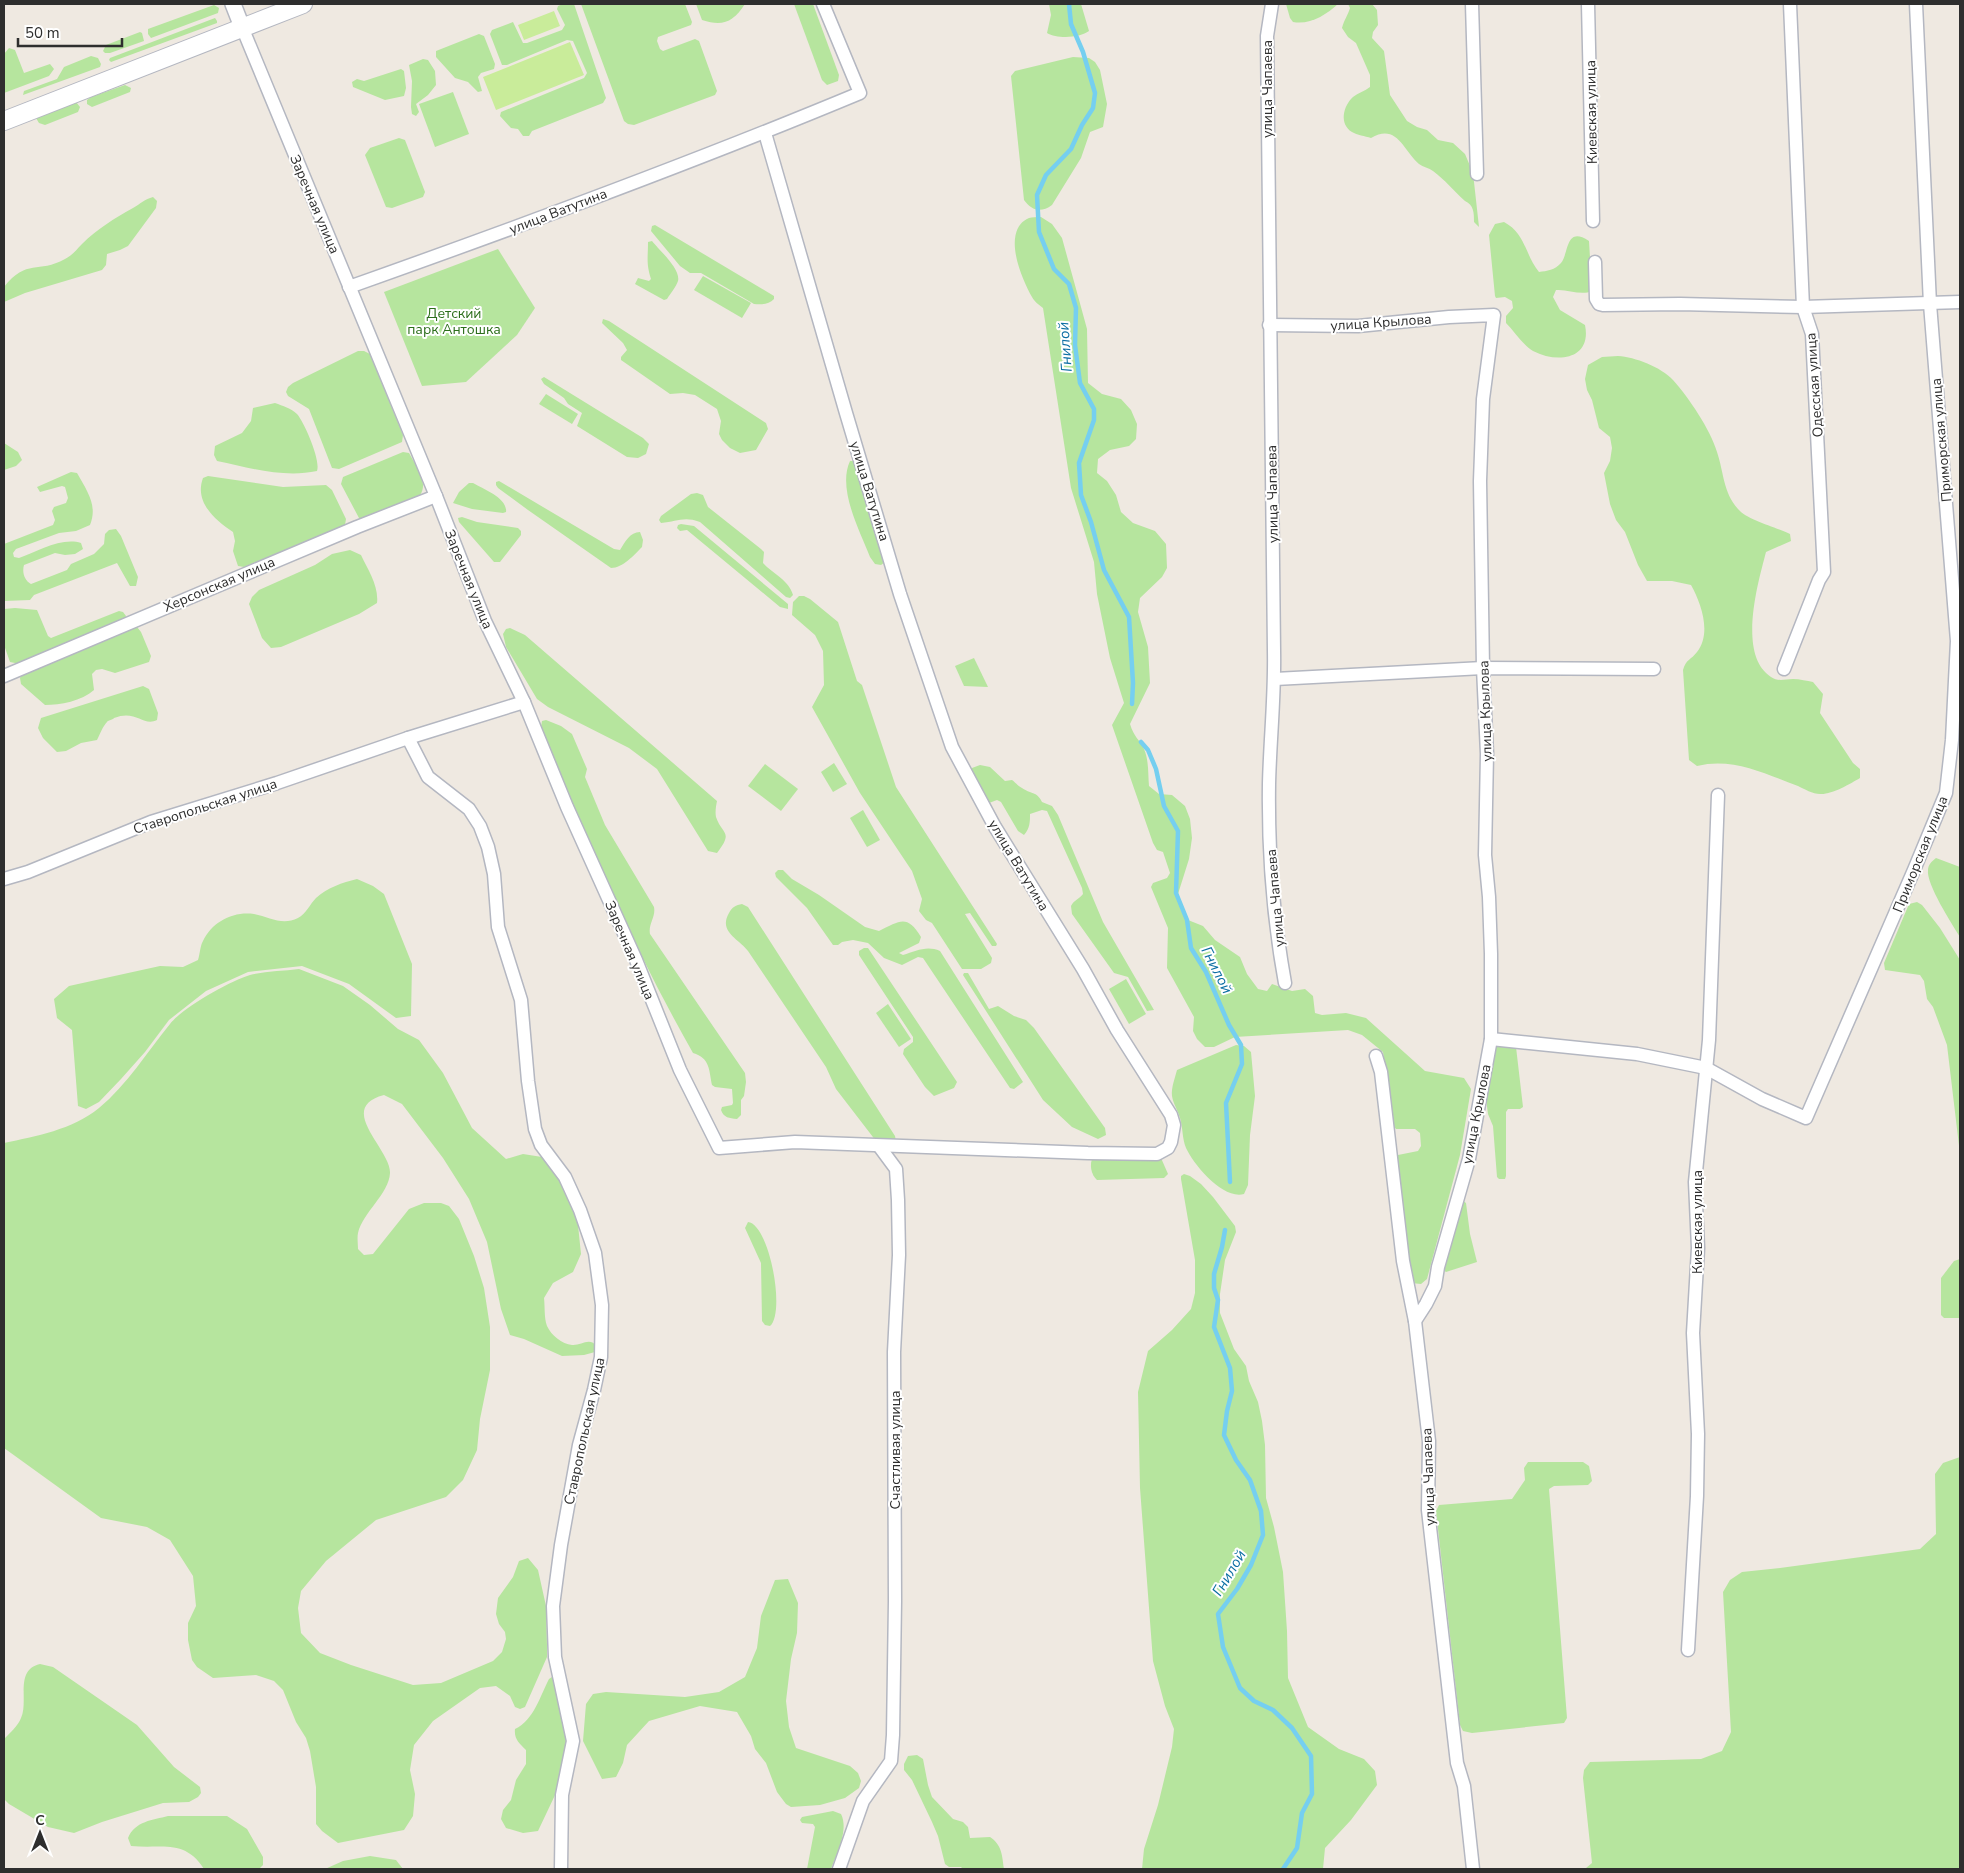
<svg xmlns="http://www.w3.org/2000/svg" width="1964" height="1873" font-family="'Nunito Sans',sans-serif">
<style>
.green{fill:#b6e59e}
.pitch{fill:#c9ec9a}
.lines{fill:none;stroke-linecap:round;stroke-linejoin:round}
.stream{stroke:#75cff0;stroke-width:4.5}
.minor-casing{stroke:#b4b7c1;stroke-width:15}
.tertiary-casing{stroke:#b4b7c1;stroke-width:18}
.secondary-casing{stroke:#b4b7c1;stroke-width:20}
.minor{stroke:#fff;stroke-width:12}
.tertiary{stroke:#fff;stroke-width:15}
.secondary{stroke:#fff;stroke-width:18}
.labels{text-anchor:middle;stroke-width:4;stroke-linejoin:round;paint-order:stroke}
.street-label{font-size:14px;fill:#2e2e2e;stroke:#fff}
.park-label{font-size:14px;fill:#2c6e1b;stroke:#fff}
.water-label{font-size:15px;font-style:italic;fill:#0d6fa3;stroke:#fff}
</style>
<rect width="100%" height="100%" fill="#efe9e1"/>
<g class="green">
<path d="M563,4H574L606,98L603,103L532,131L529,136H523L518,129L511,128L500,116L501,112L584,78L587,73L573,41L567,40L507,65H502L490,34L492,30L513,22L523,43H527L562,30L565,25L557,9L558,6Z"/>
<path d="M581,4H685L692,22L691,25L658,37L657,41L660,49L663,51L695,39L699,41L717,91L715,95L634,125L628,124L624,121Z"/>
<path d="M696,4H745C733,22 723,27 702,20Z"/>
<path d="M794,4H813L839,75L838,81L827,85L822,80Z"/>
<path d="M1049,4H1081L1089,31C1080,38 1057,39 1047,33L1051,15Z"/>
<path d="M1286,4H1338C1326,15 1310,25 1293,22L1290,18Z"/>
<path d="M1348,4H1372L1377,10L1378,25L1373,32L1372,38L1384,51L1390,95L1407,121L1417,127L1427,130L1438,140L1453,143L1465,154L1473,173L1479,227L1474,222C1474,213 1474,205 1465,201C1454,191 1444,179 1433,171C1429,168 1423,167 1419,164C1403,150 1397,123 1371,138C1365,136 1357,135 1352,132C1339,124 1343,106 1353,97C1358,93 1365,91 1370,87V75L1356,43L1348,37L1342,28C1344,20 1348,15 1350,8Z"/>
<path d="M214,5L219,8L218,13L151,38L148,34V29Z"/>
<path d="M215,18L217,21V23L111,62L109,60L110,58Z"/>
<path d="M140,32L142,33L144,41L110,53H105L103,51L106,45Z"/>
<path d="M479,34L484,36L495,64L494,69L481,73L478,77L482,91L478,92L468,82L455,78L436,57V51Z"/>
<path d="M9,48L15,50L24,73L50,64L54,69L49,76L4,93V54Z"/>
<path d="M91,56L98,58L101,64L100,67L23,95L24,91L57,79L64,67Z"/>
<path d="M1073,57L1089,58L1095,62L1100,70L1107,104L1103,127L1090,132L1081,158L1052,205C1041,213 1032,211 1024,200L1011,76L1015,71Z"/>
<path d="M423,59L428,60L435,71L436,85L428,95L416,104L419,112L416,116L412,114L411,107L412,81L409,65Z"/>
<path d="M401,69L404,71L406,88L404,96L385,100L353,87L352,82L357,79L364,81Z"/>
<path d="M125,85L131,88L130,92L92,107L87,104V100L91,97Z"/>
<path d="M453,92L469,134L435,147L419,104Z"/>
<path d="M76,102L80,107L78,112L45,125L39,123L36,118L37,115Z"/>
<path d="M399,138L405,140L425,192L423,197L392,208L386,207L365,155L370,148Z"/>
<path d="M153,197L157,201L156,208L128,246L120,250L107,254L106,265L102,270L25,293L4,302V287C27,258 38,274 65,259C73,255 76,250 82,244C97,229 115,218 133,208C140,204 145,199 153,197Z"/>
<path d="M1041,217L1052,224L1062,238L1081,307L1087,329L1088,383L1102,394L1121,399L1131,410L1137,424L1136,439L1129,446L1110,450L1098,459L1097,473L1107,481L1116,495L1121,512L1133,523L1155,531L1166,544L1167,568L1162,577L1140,598L1138,612L1148,647L1150,683L1130,724C1134,737 1139,739 1144,749C1149,760 1148,775 1149,786L1159,794L1172,795L1185,806L1190,819L1192,838L1189,859L1178,894L1181,910L1188,920L1203,926L1215,940L1240,957L1247,974L1258,989L1267,991L1272,984L1292,991L1305,989L1313,996L1315,1013L1322,1015L1346,1013L1366,1018L1425,1071L1464,1078L1471,1089L1460,1155L1427,1279L1421,1284L1411,1283L1397,1160L1398,1155L1418,1151L1421,1146L1420,1133L1415,1129H1396L1393,1125L1383,1052L1362,1035L1348,1030L1235,1037L1214,1047H1205L1197,1039L1193,1031L1194,1017L1167,968L1168,928L1151,887L1153,883L1167,878L1170,873L1163,852L1157,850L1153,843L1112,725L1124,703L1110,658L1097,594L1094,562L1071,488L1043,308C1039,305 1034,301 1032,297C1021,278 1001,230 1029,218C1032,217 1037,217 1041,217Z"/>
<path d="M1504,222C1526,234 1524,253 1539,272C1547,271 1555,270 1561,263C1569,254 1565,225 1589,241L1592,291C1581,296 1568,289 1556,290L1553,297L1560,310L1585,325C1592,359 1558,364 1533,351C1523,345 1514,331 1506,323V316L1513,308L1512,301L1505,297L1496,298L1495,296L1489,235L1495,224Z"/>
<path d="M655,225L774,296V299C769,304 762,305 754,304L701,273H690L680,266L651,231L652,226Z"/>
<path d="M652,241C659,250 681,269 678,281C676,287 670,294 667,299L664,300L635,284L638,278L649,281L651,279C646,263 648,258 648,242Z"/>
<path d="M498,249L535,308L517,335L466,382L422,386L384,292Z"/>
<path d="M703,276L751,303L742,318L694,290Z"/>
<path d="M603,319L609,321L766,423L768,429L756,450L740,453L730,448L722,440L719,434L721,421L717,409L695,395L683,393L670,394L621,360V357L627,350L623,343L604,325L602,323Z"/>
<path d="M358,351H364L370,354L403,435L402,442L339,469L332,468L309,409L288,396L286,392L288,387L293,383Z"/>
<path d="M1618,356C1635,357 1661,367 1673,380C1689,398 1710,429 1717,452C1724,473 1723,492 1738,509C1747,520 1776,527 1790,534L1791,541L1766,552C1758,583 1737,655 1771,677C1778,682 1785,679 1793,679C1800,679 1807,681 1813,682L1823,694L1820,713L1853,763L1860,769V778C1850,784 1831,795 1820,794C1813,794 1804,789 1798,786C1765,774 1733,757 1697,766L1689,760L1683,670C1686,659 1691,660 1697,652C1712,633 1701,603 1691,585L1672,581H1647L1638,565L1625,532L1616,520L1610,504L1604,473L1610,461L1612,448L1610,437L1599,428L1592,400L1587,390L1585,379L1588,365L1602,357Z"/>
<path d="M544,377L643,438L649,444L646,454L638,458L627,457L577,426L582,413L568,404L564,398L544,384L541,379Z"/>
<path d="M546,394L578,414L572,424L539,404Z"/>
<path d="M275,403C283,406 291,408 297,414C304,422 321,460 317,471C284,478 250,468 217,461L214,455L215,446L242,433L251,421L253,408Z"/>
<path d="M4,443L18,452L22,460L16,466L4,470Z"/>
<path d="M403,452L409,453C416,466 429,482 420,495L365,518H359L341,484L343,477Z"/>
<path d="M850,461H856L885,562L881,565L875,564L870,557C860,531 837,489 850,461Z"/>
<path d="M71,472L77,473C87,491 98,505 90,525L76,531L59,533L16,549L13,553L14,557L19,558C37,552 61,537 81,543L83,549L75,554L65,555L55,553L24,565C22,572 24,580 31,584L67,570L71,564L94,554L104,544L105,534L109,530L116,529L121,536L138,577L136,586H130L117,563L34,595L30,600L4,601V544L53,525L55,520L52,511L54,507L66,503L68,498L65,487L62,486L40,492L37,487Z"/>
<path d="M208,476L283,487L326,485L332,490L346,519L345,525L244,567L238,566L233,551L235,541L233,532C215,520 194,502 203,478Z"/>
<path d="M499,481L614,549L620,550C625,542 630,532 640,532L643,540L642,547C634,555 623,568 611,568L528,510L498,488L496,485V482Z"/>
<path d="M469,483H473C483,489 508,498 506,512L503,513L472,509L453,503L459,492Z"/>
<path d="M697,493L703,495L708,507L761,549L764,552L763,563C773,574 789,580 793,595L790,598L786,597L700,522C683,516 677,522 661,523L659,520L661,516L691,494Z"/>
<path d="M462,517L477,522L518,528L521,531V535L500,562H494L459,522L458,518Z"/>
<path d="M681,524L694,526L788,604V609L780,607L687,530L680,531L677,528L678,525Z"/>
<path d="M350,550L361,555C368,570 379,586 377,603L359,614L281,647L271,648L262,638L249,604L252,597L259,590L315,565L332,554Z"/>
<path d="M799,596H804L810,599L838,622L857,681L862,685L896,787L997,944L996,946H992L970,913L965,914L992,958L991,963L981,969H962L932,923L926,920L919,911L922,899L912,871L860,793L812,707L824,685L823,651L815,635L792,615L793,602Z"/>
<path d="M15,608L37,610L48,636L51,638L119,611L123,612L126,616L124,621L20,664L10,662L4,645V609Z"/>
<path d="M131,626L137,627L141,632L151,656L149,662L115,673L102,669L96,670L92,674L94,690C82,701 60,705 45,705L21,684L20,678L22,673Z"/>
<path d="M510,628L525,635L717,801C716,806 715,812 716,817C722,835 734,831 717,853L708,851L657,769L629,748L548,707L537,699L506,647L503,634L506,629Z"/>
<path d="M974,658L988,687L964,686L955,666Z"/>
<path d="M143,686L149,689L158,713L157,720C143,727 136,709 114,718C114,719 107,721 107,722C103,726 100,734 97,740L81,743L66,751L57,752L43,738L38,728L41,718Z"/>
<path d="M546,720L561,726L572,734L587,769L585,777L605,825L654,907C656,917 648,924 650,934L745,1073L746,1082L744,1096L741,1100V1115L737,1119C729,1118 724,1118 721,1110L722,1107L732,1105L733,1103L732,1089L715,1087L712,1085C709,1070 710,1058 693,1053C634,949 586,839 541,727L542,721Z"/>
<path d="M834,763L847,784L833,792L821,772Z"/>
<path d="M765,764L798,789L781,811L748,786Z"/>
<path d="M980,765L990,767L1005,781L1012,780C1015,782 1018,786 1022,788C1030,794 1037,791 1042,802L1052,806L1058,815L1103,922L1154,1010L1147,1011L1128,977L1114,973L1072,914L1071,906C1074,900 1079,899 1083,894L1082,888L1047,811L1042,810L1030,814C1030,822 1030,828 1024,835L1018,831L1001,802L997,800L989,803L970,772L972,768Z"/>
<path d="M863,810L880,840L867,847L850,818Z"/>
<path d="M1936,858L1960,867V937C1952,924 1926,884 1928,870C1928,865 1932,861 1936,858Z"/>
<path d="M778,870H783L792,879L819,895L865,927L879,931C900,921 907,914 921,937L919,943L899,953L903,955C916,951 927,945 940,951L1023,1082L1014,1089L1010,1088L923,958L918,957L902,965L884,958L868,943L853,940L842,942L838,945H833L807,908L776,877L775,873Z"/>
<path d="M357,879L373,886L384,894L412,964L411,1016L396,1018L349,984L302,966L248,972L206,991L169,1020L145,1052L121,1079L99,1102L86,1109L78,1106L72,1030L57,1018L54,999L69,986L160,966L183,967L198,960C200,954 200,946 203,941C212,922 233,911 254,914C270,917 282,926 298,918C306,914 310,904 316,898C328,887 342,883 357,879Z"/>
<path d="M1917,902L1922,905L1940,928L1960,960V1154L1947,1045L1933,1007L1927,999L1924,981L1920,975L1885,970L1884,963L1909,904Z"/>
<path d="M742,904L748,907L895,1136L896,1141H876L836,1089L826,1067L748,951C739,939 718,932 729,913C732,907 736,905 742,904Z"/>
<path d="M864,948H868L957,1082L954,1088L934,1096L925,1087L903,1054L904,1049L913,1042V1037L859,955V951Z"/>
<path d="M299,969L343,986L370,1005L398,1029L419,1040L443,1073L472,1128L506,1159L523,1154L542,1157L564,1186L578,1225L581,1254L573,1272L553,1283L544,1298C545,1306 544,1318 547,1326C551,1335 562,1344 572,1345C581,1346 590,1336 597,1347L595,1352L584,1355L562,1356L524,1339L510,1335L501,1309L487,1242L469,1199L443,1158L402,1104L384,1095C335,1108 391,1149 390,1173C389,1194 363,1212 358,1233C357,1238 358,1244 358,1249L364,1255L373,1254L409,1209L424,1203H441L449,1206L459,1219L474,1256L484,1288L490,1327V1370L480,1419L477,1450L463,1480L446,1497L376,1520L326,1561L301,1591L298,1608L301,1633L320,1653L351,1665L413,1685L441,1683L493,1661L502,1652L506,1639L505,1632L499,1624L496,1614L498,1598L513,1577L519,1561L528,1558L538,1570L546,1606L547,1646V1657L525,1707L520,1709L515,1707L510,1696L496,1686L480,1688L433,1721L414,1745L410,1770L415,1794L413,1816L404,1830L338,1843L322,1831L316,1824V1787L310,1751L306,1738L296,1722L283,1690L274,1681L256,1675L213,1678L197,1667L192,1660L188,1640V1623L196,1606L193,1576L170,1540L147,1527L101,1518L4,1448V1143C36,1136 72,1130 99,1108C127,1085 147,1052 170,1024C182,1008 230,981 250,975C266,971 283,971 299,969Z"/>
<path d="M964,973H968L989,1009L998,1006L1014,1016L1026,1020L1034,1028L1105,1128L1106,1135L1098,1139L1072,1127L1043,1100L963,975Z"/>
<path d="M1126,979L1146,1014L1129,1024L1109,989Z"/>
<path d="M888,1004L911,1039L899,1047L876,1013Z"/>
<path d="M1236,1045L1244,1046L1251,1052L1255,1096L1250,1135L1248,1185L1244,1194C1223,1200 1194,1165 1186,1148C1182,1138 1183,1128 1180,1118C1178,1111 1173,1103 1172,1096C1171,1088 1175,1078 1177,1070Z"/>
<path d="M1496,1045L1516,1047L1523,1107L1520,1109H1508L1506,1112V1176L1505,1179H1499L1497,1177L1493,1126L1488,1114L1486,1099Z"/>
<path d="M1093,1157L1161,1158L1168,1174L1164,1178L1097,1180C1091,1175 1089,1164 1093,1157Z"/>
<path d="M1184,1174L1190,1176L1201,1184L1213,1197L1235,1226L1236,1232L1225,1260L1220,1294V1313L1234,1349L1246,1366L1249,1381L1258,1402L1262,1421L1265,1445L1266,1498L1274,1527L1283,1572L1287,1631L1288,1678L1308,1727L1339,1749L1364,1759L1375,1771L1377,1785L1351,1820L1325,1848L1323,1869H1142L1144,1849L1158,1805L1172,1747L1174,1729L1165,1706L1153,1661L1140,1488L1138,1392L1148,1351L1172,1330L1191,1309L1195,1293V1260L1181,1179V1176Z"/>
<path d="M1462,1200L1466,1203L1470,1234L1477,1262L1446,1272L1442,1269Z"/>
<path d="M748,1222C769,1224 786,1312 770,1326L765,1325L762,1321L761,1263L745,1228Z"/>
<path d="M1960,1259V1318H1944L1941,1315V1278L1954,1261Z"/>
<path d="M1960,1457V1869H1563L1586,1868L1592,1863L1583,1778L1584,1770L1590,1762L1701,1759L1722,1751L1731,1732L1723,1592L1730,1580L1742,1572L1780,1568L1920,1549L1936,1534L1935,1474L1943,1463Z"/>
<path d="M1528,1462H1583L1589,1466L1592,1481L1588,1485L1554,1486L1549,1489L1567,1718L1564,1723L1472,1733L1463,1731L1460,1725L1436,1511L1439,1505L1512,1499L1525,1480L1524,1468Z"/>
<path d="M788,1579L798,1603L797,1633L791,1659L786,1701L789,1727L796,1748L850,1766L858,1773L861,1781L859,1788L845,1798L820,1805L791,1807L786,1804L777,1792L766,1763L755,1749L751,1736L737,1712L700,1706L649,1721L627,1745L623,1763L616,1777L602,1779L583,1741L586,1704L593,1694L606,1692L685,1697L719,1692L745,1677L757,1648L761,1616L775,1580Z"/>
<path d="M40,1664L53,1667L137,1725L174,1767L200,1787L201,1793L198,1797L189,1802L163,1803L102,1822L74,1833L48,1827L9,1804L4,1799V1739C10,1733 18,1726 21,1718C29,1701 14,1670 40,1664Z"/>
<path d="M552,1677L555,1679L567,1738L556,1793L538,1831L523,1833L506,1828L501,1819L503,1810L511,1800L516,1780L526,1764V1750C519,1743 514,1739 515,1729C534,1720 540,1696 549,1679Z"/>
<path d="M917,1755L923,1759L928,1785L932,1797L953,1819L963,1822L968,1827L970,1838L990,1837C1002,1845 1002,1855 1004,1869H963L961,1867H949L945,1864L938,1836L932,1822L912,1780L904,1770V1764L908,1756Z"/>
<path d="M833,1811L841,1814C849,1830 837,1853 831,1869H807L815,1827L813,1824L802,1823L800,1820L802,1817Z"/>
<path d="M168,1816H227L247,1829L263,1857V1865L259,1869H204C185,1839 162,1849 131,1846L128,1838C135,1821 153,1820 168,1816Z"/>
<path d="M370,1856L396,1860L403,1869H325L343,1861Z"/>
</g>
<g class="pitch">
<path d="M554,11L560,26L524,40L518,25Z"/>
<path d="M570,42L584,75L496,110L483,77Z"/>
</g>
<g class="lines">
<g class="stream">
<path d="M1069,4L1071,24L1083,52L1095,93L1093,108L1082,125L1071,149L1046,175L1037,195L1039,232L1054,269L1069,284L1076,308L1075,345L1080,383L1094,409V420L1079,463L1081,495L1091,522L1104,570L1129,617L1133,683L1132,704"/>
<path d="M1141,742L1148,750L1156,769L1164,806L1178,831L1176,893L1187,920L1191,948L1206,972L1229,1025L1241,1045L1242,1064L1226,1103L1230,1182"/>
<path d="M1225,1230L1222,1247L1214,1274V1288L1218,1300L1214,1327L1230,1368L1232,1391L1227,1411L1224,1435L1236,1460L1250,1480L1261,1511L1263,1535L1251,1565L1237,1589L1218,1614L1223,1647L1240,1688L1254,1701L1273,1710L1292,1728L1311,1756L1312,1794L1302,1813L1297,1848L1283,1869"/>
</g>
<g class="minor-casing">
<g id="minor">
<path d="M1272,4L1267,36C1268,241 1271,446 1274,651C1275,695 1270,740 1269,784C1268,852 1273,917 1285,983"/>
<path d="M1472,4L1477,174"/>
<path d="M1588,4L1593,221"/>
<path d="M242,27L436,496L485,621L524,702L567,807L636,960L680,1070L719,1148L795,1142L1088,1153L1157,1154L1168,1148L1171,1142L1174,1125L1171,1115L1117,1030L1083,969L995,827L952,747L900,594L846,413L765,133"/>
<path d="M1595,262L1596,299L1599,304L1603,305L1680,304L1803,307L1960,302"/>
<path d="M349,287C521,226 692,163 860,93L823,4"/>
<path d="M1269,325L1358,326L1449,317L1494,315L1483,399L1480,481L1483,668L1487,754L1485,855L1489,897L1491,954V1039L1469,1159L1438,1267L1435,1286L1426,1304L1415,1321"/>
<path d="M1784,669L1819,580L1824,572L1812,334L1803,307L1790,4"/>
<path d="M4,676L357,527L436,496"/>
<path d="M1275,679L1483,668L1654,669"/>
<path d="M408,738L428,777L469,809L480,826L488,847L494,874L498,927L521,1000L528,1081L535,1129L541,1145L565,1177L580,1210L595,1253L602,1305L601,1357L594,1390L579,1445L561,1545L553,1606L555,1657L573,1741L562,1795L561,1869"/>
<path d="M4,879L28,872L151,822L277,783L408,738L524,702"/>
<path d="M1491,1039L1637,1054L1706,1068L1762,1099L1806,1118L1914,870L1946,793L1952,740L1957,641L1930,304L1916,4"/>
<path d="M1376,1056L1381,1072L1403,1261L1415,1321L1429,1441L1428,1510L1457,1763L1464,1786L1473,1869"/>
<path d="M1688,1650L1697,1496L1698,1434L1693,1333L1698,1248L1695,1182L1709,1040L1718,795"/>
<path d="M839,1869L863,1801L891,1761L893,1735L895,1601L894,1352L899,1255L898,1200L896,1169L879,1146"/>
</g>
</g>
<g class="tertiary-casing">
<path id="tertiary" d="M233,4L242,27"/>
</g>
<g class="secondary-casing">
<path id="secondary" d="M4,121L303,4"/>
</g>
<use href="#minor" class="minor"/>
<use href="#tertiary" class="tertiary"/>
<use href="#secondary" class="secondary"/>
</g>
<g class="labels">
<g class="street-label">
<text transform="translate(1267 89) rotate(-90)" y="5">улица Чапаева</text>
<text transform="translate(1591 112) rotate(-91)" y="5">Киевская улица</text>
<text transform="translate(315 204) rotate(67)" y="5">Заречная улица</text>
<text transform="translate(558 211) rotate(-21)" y="5">улица Ватутина</text>
<text transform="translate(1381 322) rotate(-4)" y="5">улица Крылова</text>
<text transform="translate(1814 385) rotate(-94)" y="5">Одесская улица</text>
<text transform="translate(1941 440) rotate(-95)" y="5">Приморская улица</text>
<text transform="translate(870 491) rotate(73)" y="5">улица Ватутина</text>
<text transform="translate(1272 494) rotate(-91)" y="5">улица Чапаева</text>
<text transform="translate(469 579) rotate(68)" y="5">Заречная улица</text>
<text transform="translate(219 584) rotate(-23)" y="5">Херсонская улица</text>
<text transform="translate(1485 711) rotate(-92)" y="5">улица Крылова</text>
<text transform="translate(205 806) rotate(-18)" y="5">Ставропольская улица</text>
<text transform="translate(1920 854) rotate(-68)" y="5">Приморская улица</text>
<text transform="translate(1019 865) rotate(59)" y="5">улица Ватутина</text>
<text transform="translate(1275 898) rotate(-95)" y="5">улица Чапаева</text>
<text transform="translate(630 950) rotate(67)" y="5">Заречная улица</text>
<text transform="translate(1476 1114) rotate(-79)" y="5">улица Крылова</text>
<text transform="translate(1697 1222) rotate(-90)" y="5">Киевская улица</text>
<text transform="translate(584 1431) rotate(-78)" y="5">Ставропольская улица</text>
<text transform="translate(895 1450) rotate(-90)" y="5">Счастливая улица</text>
<text transform="translate(1428 1477) rotate(-92)" y="5">улица Чапаева</text>
</g>
<g class="park-label">
<text x="454" y="318">Детский<tspan x="454" dy="16">парк Антошка</tspan></text>
</g>
<g class="water-label">
<text transform="translate(1065 347) rotate(-94)" y="5">Гнилой</text>
<text transform="translate(1217 970) rotate(63)" y="5">Гнилой</text>
<text transform="translate(1229 1573) rotate(-59)" y="5">Гнилой</text>
</g>
</g>
<rect width="1964" height="1873" fill="none" stroke="#2e2e2e" stroke-width="10"/>
<g transform="translate(40 1833)" stroke="#ffffff" stroke-width="4" paint-order="stroke">
<path d="M0-4L9 19L0 12L-9 19Z" fill="#2e2e2e"/>
<text y="-8" font-size="14" font-weight="bold" text-anchor="middle" fill="#2e2e2e">С</text>
</g>
<path d="M18 38v8h104v-8" fill="none" stroke="#2e2e2e" stroke-width="2.5"/>
<text x="25" y="38" font-size="15" fill="#2e2e2e" stroke="#ffffff" stroke-width="4" paint-order="stroke">50 m</text>
</svg>
